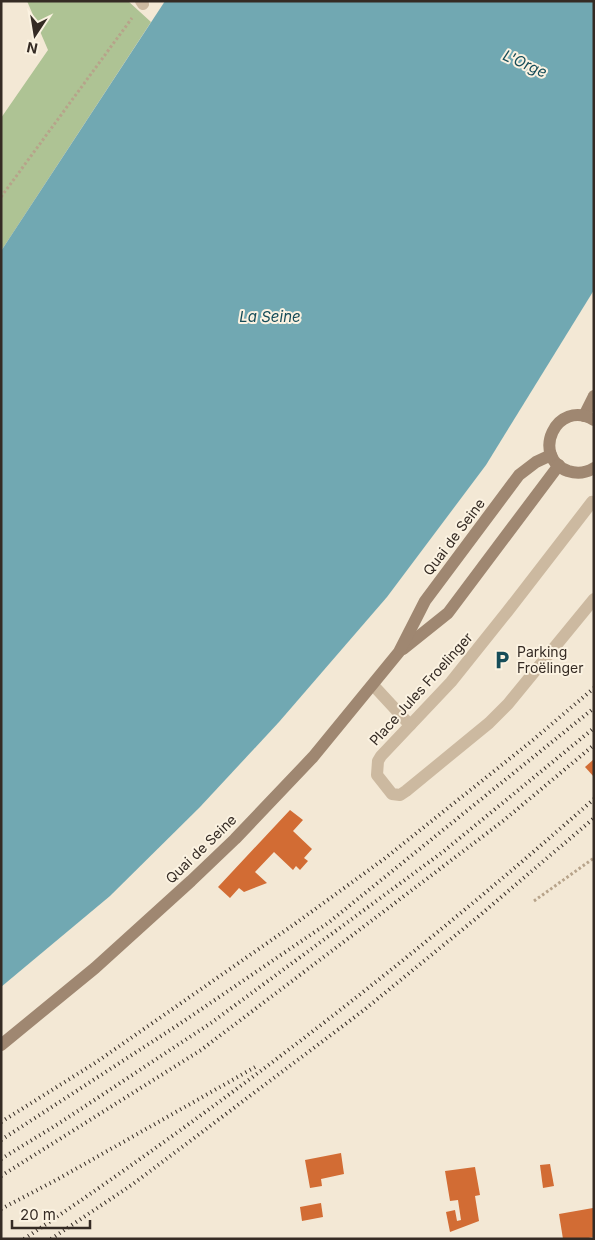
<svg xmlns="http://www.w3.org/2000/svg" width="595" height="1240" font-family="Inter,sans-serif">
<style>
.green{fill:#aec394}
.water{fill:#71a8b2}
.building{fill:#d26c34}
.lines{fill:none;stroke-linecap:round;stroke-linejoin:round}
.path{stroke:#b7a38a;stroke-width:3;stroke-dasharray:2.5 2.5;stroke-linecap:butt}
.lane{stroke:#ccb9a0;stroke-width:12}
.street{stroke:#ccb9a0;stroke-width:12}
.secondary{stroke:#9f8771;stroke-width:12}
.rail{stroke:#352b24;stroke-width:4;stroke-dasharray:1 4;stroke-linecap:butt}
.labels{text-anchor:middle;stroke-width:4;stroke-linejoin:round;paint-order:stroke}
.street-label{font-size:14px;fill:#352b24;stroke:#fbf2e1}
.poi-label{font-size:14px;fill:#352b24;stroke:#fbf2e1;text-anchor:start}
.water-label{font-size:15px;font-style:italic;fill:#164d59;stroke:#fbf2e1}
</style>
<rect width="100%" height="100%" fill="#f3e8d5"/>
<path class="green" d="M27,1H128L151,22L1,251V118L48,50Z"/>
<path class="water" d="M165,1H594V290L486,465L387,597L279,722L200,807L110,896L1,987V251Z"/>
<g class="building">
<path d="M594,759V777L585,767Z"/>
<path d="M290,810L303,820L293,831L312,849L304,858L308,861L300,870L296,866L293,870L274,852L255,872L267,883L244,892L239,888L230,898L218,887Z"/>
<path d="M341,1153L344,1174L321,1179L322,1186L310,1188L305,1160Z"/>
<path d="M550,1164L554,1186L543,1188L540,1165Z"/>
<path d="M475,1167L480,1195L475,1196L479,1221L450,1232L446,1212L455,1210L457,1221L461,1220L458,1200L450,1201L445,1171Z"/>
<path d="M321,1203L323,1217L302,1221L300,1207Z"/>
<path d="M593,1208L594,1237L583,1239H563L559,1214Z"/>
</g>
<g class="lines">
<g class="path">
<path d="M1,197L132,18"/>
<path d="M534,901L594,858"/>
</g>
<g class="lane">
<path d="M594,503L592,502L507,612L451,682L381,756L378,761L377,775L392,794L400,795L406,791L489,723L508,704L594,599"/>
<path d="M373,685L410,725"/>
</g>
<path class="street" d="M141,1L143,4"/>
<g class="secondary">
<path d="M584,416L594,396"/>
<path d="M594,420C556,398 530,457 568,471C577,474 586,473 594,468"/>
<path d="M403,649L448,613L559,465"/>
<path d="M1,1045L95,968L191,881L235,839L313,757L399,652L425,601L519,475L536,462L551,455"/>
</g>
<g class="rail">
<path d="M1,1122L95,1063L296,923L384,859L533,740L594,688"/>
<path d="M1,1140L178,1025L328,923L594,708"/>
<path d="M1,1159L58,1124L211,1023L444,851L594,728"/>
<path d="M1,1176L201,1050L503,821L594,745"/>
<path d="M1,1209L58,1179L257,1066"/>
<path d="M24,1239C224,1105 414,958 594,799"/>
<path d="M51,1239L133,1184L364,1010L479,916L594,818"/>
</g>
</g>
<defs>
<g id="parking-bare" transform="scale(1.5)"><path d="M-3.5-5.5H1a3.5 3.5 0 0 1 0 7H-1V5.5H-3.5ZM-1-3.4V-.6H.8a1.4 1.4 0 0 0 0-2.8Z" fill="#164d59" stroke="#fbf2e1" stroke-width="2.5" paint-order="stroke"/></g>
</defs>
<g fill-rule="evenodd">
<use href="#parking-bare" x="502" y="660"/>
</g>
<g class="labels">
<g class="street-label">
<text transform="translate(454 537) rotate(-53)" y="5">Quai de Seine</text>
<text transform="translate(421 689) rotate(-48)" y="5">Place Jules Froelinger</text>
<text transform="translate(201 849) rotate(-44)" y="5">Quai de Seine</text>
</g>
<g class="poi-label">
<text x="517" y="657">Parking<tspan x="517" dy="16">Froëlinger</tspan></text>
</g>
<g class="water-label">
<text transform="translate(525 64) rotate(24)" y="5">L'Orge</text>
<text x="270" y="322">La Seine</text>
</g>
</g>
<rect width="595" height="1240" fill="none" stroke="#352b24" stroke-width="5"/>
<g transform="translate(35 35) rotate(192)" stroke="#fbf2e1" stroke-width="4" paint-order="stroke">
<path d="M0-4L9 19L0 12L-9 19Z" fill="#352b24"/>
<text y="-8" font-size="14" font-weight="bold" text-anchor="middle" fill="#352b24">N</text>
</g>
<path d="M12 1220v8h78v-8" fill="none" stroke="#352b24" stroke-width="2.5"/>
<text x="20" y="1220" font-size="15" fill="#352b24" stroke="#fbf2e1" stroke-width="4" paint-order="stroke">20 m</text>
</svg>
